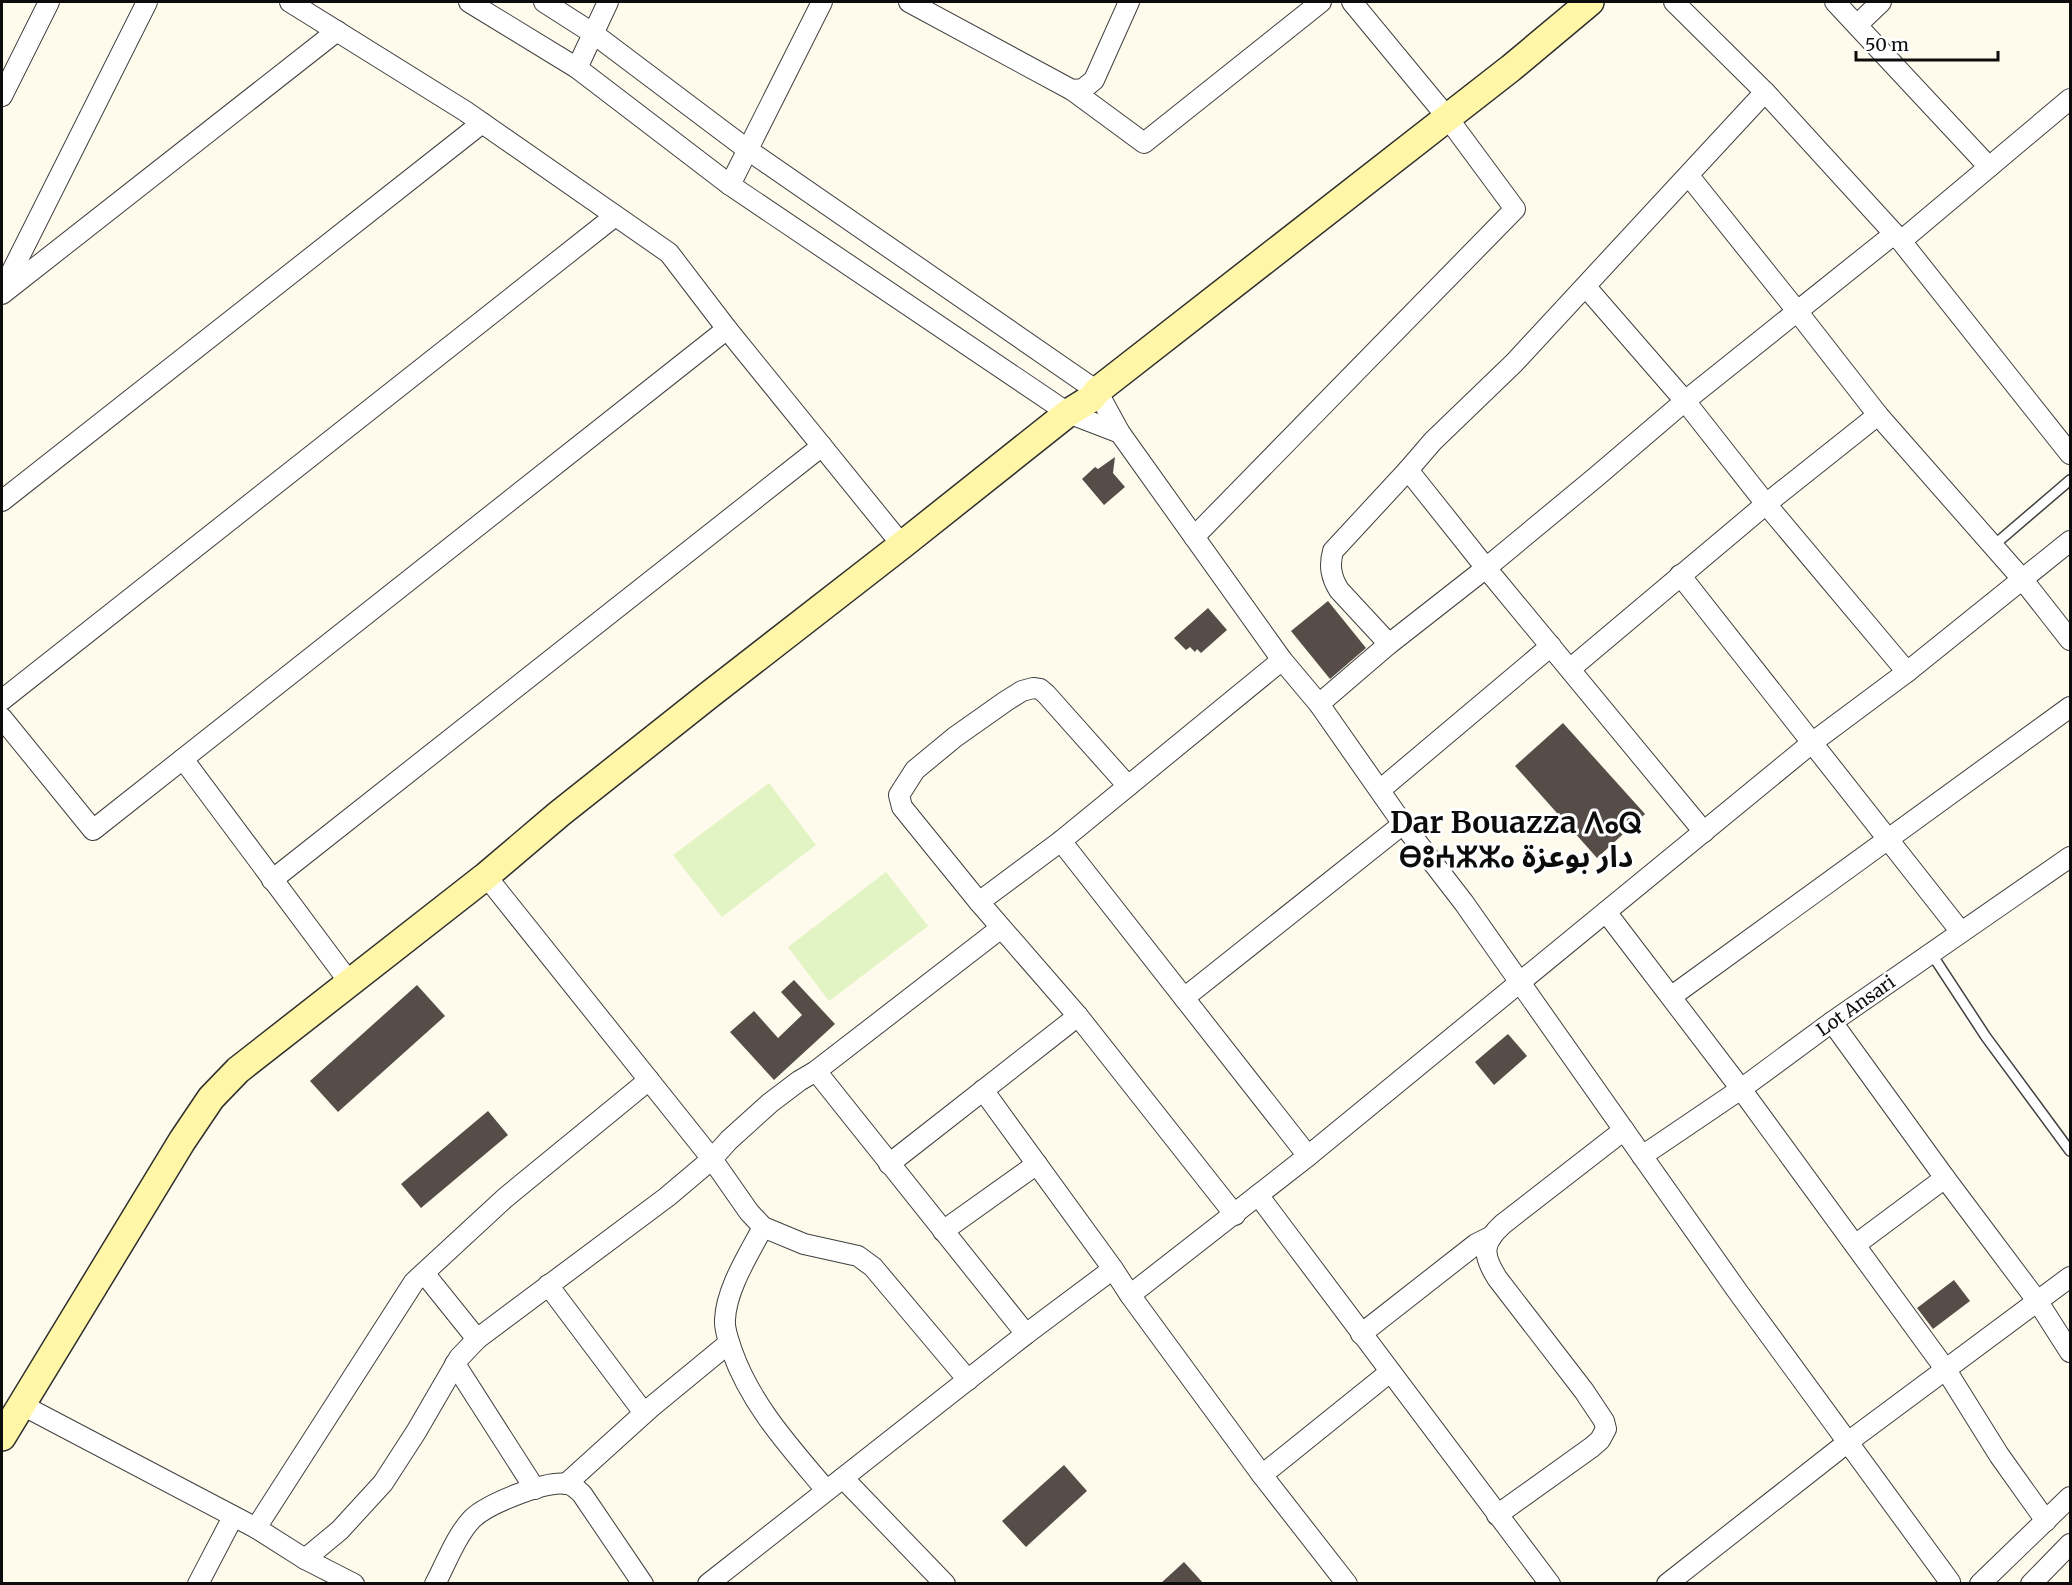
<svg xmlns="http://www.w3.org/2000/svg" width="2072" height="1585" font-family="Merriweather,'Noto Sans Arabic','Noto Sans Tifinagh',serif">
<style>
.pitch{fill:#e2f3c4}
.building{fill:#564d48}
.lines{fill:none;stroke-linecap:round;stroke-linejoin:round}
.lane-casing{stroke:#3f3f3f;stroke-width:12}
.street-casing{stroke:#3f3f3f;stroke-width:22}
.secondary-casing{stroke:#2e2e2e;stroke-width:30}
.lane{stroke:#fff;stroke-width:9}
.street{stroke:#fff;stroke-width:20}
.secondary{stroke:#fff6a7;stroke-width:27}
.labels{text-anchor:middle;stroke-width:6;stroke-linejoin:round;paint-order:stroke}
.street-label{font-size:18px;fill:#0c0c0c;stroke:#fff}
.town-label{font-size:30px;font-weight:bold;fill:#0c0c0c;stroke:#fff}
</style>
<rect width="100%" height="100%" fill="#fffbec"/>
<g class="pitch">
<path d="M769,783L816,845L722,917L673,855Z"/>
<path d="M886,872L928,926L829,1001L788,947Z"/>
</g>
<g class="building">
<path d="M1115,457L1113,473L1125,487L1104,505L1082,479L1095,467L1098,469Z"/>
<path d="M1328,601L1366,648L1330,679L1291,631Z"/>
<path d="M1208,608L1227,630L1201,653L1197,649L1195,652L1190,647L1186,650L1174,638Z"/>
<path d="M1563,723L1645,814L1597,858L1515,766Z"/>
<path d="M794,980L835,1024L774,1080L730,1032L754,1011L778,1038L802,1015L781,992Z"/>
<path d="M417,985L445,1016L338,1112L310,1081Z"/>
<path d="M1508,1034L1527,1056L1494,1085L1475,1062Z"/>
<path d="M488,1111L508,1135L421,1208L401,1184Z"/>
<path d="M1954,1280L1970,1301L1933,1329L1917,1308Z"/>
<path d="M1064,1465L1087,1491L1026,1547L1002,1521Z"/>
<path d="M1184,1562L1204,1584H1160Z"/>
</g>
<g class="lines">
<g class="lane-casing">
<g id="lane">
<path d="M1993,546L2070,480"/>
<path d="M1931,953L1986,1037L2070,1151"/>
</g>
</g>
<g class="street-casing">
<g id="street">
<path d="M290,2L465,111L669,253L727,329L902,545"/>
<path d="M469,2L577,68L730,185L1068,413L1120,433"/>
<path d="M544,2L594,34L748,150L1097,391L1120,433L1282,660L1319,704L1403,824L1464,903L1738,1292L1950,1582"/>
<path d="M909,2L1072,90L1083,89L1094,80L1129,2"/>
<path d="M1674,2L1765,92L1901,241L2070,454"/>
<path d="M1835,2L1989,167"/>
<path d="M1857,25L1881,2"/>
<path d="M577,68L608,2"/>
<path d="M1072,90L1144,143L1321,2"/>
<path d="M2,96L49,2"/>
<path d="M1689,176L1797,311L1878,415L2023,580L2070,640"/>
<path d="M730,185L822,2"/>
<path d="M1901,241L2070,99"/>
<path d="M1586,287L1685,401L1766,504L1907,672"/>
<path d="M3,289L147,2"/>
<path d="M2,294L337,31"/>
<path d="M2,501L482,123"/>
<path d="M1194,537L1515,209L1447,117L1352,2"/>
<path d="M1680,575L1961,932"/>
<path d="M1389,644L1339,590C1331,577 1329,566 1333,551L1408,470"/>
<path d="M1570,669L1766,504L1878,415"/>
<path d="M2,700L615,216"/>
<path d="M1319,704L1389,644L1486,568L1596,477L1685,401L1894,234"/>
<path d="M2,718L93,830L727,329"/>
<path d="M183,759L350,983"/>
<path d="M1128,786L1046,694L1040,689L1033,688L1022,691L1006,701L955,737L915,770L899,795L902,807L979,902L1078,1016L1235,1215"/>
<path d="M1380,790L1551,646"/>
<path d="M1704,832L1486,568L1408,470L1433,441L1514,363L1765,92"/>
<path d="M1061,841L1308,1156"/>
<path d="M486,876L712,1159L749,1212L763,1227L804,1244L858,1256L873,1267L968,1380"/>
<path d="M272,880L822,446"/>
<path d="M979,902L1061,841L1282,660"/>
<path d="M1606,912L1741,1089L1946,1370L1999,1455L2046,1521"/>
<path d="M1672,996L2070,707"/>
<path d="M1184,998L1403,824"/>
<path d="M1832,1022L1945,1178L2038,1302L2070,1352"/>
<path d="M816,1071L1026,1334"/>
<path d="M983,1090L1113,1269L1130,1295L1262,1475L1347,1584"/>
<path d="M1642,1156L1741,1089L1832,1022L2070,857"/>
<path d="M889,1164L1078,1016"/>
<path d="M1258,1195L1550,1584"/>
<path d="M763,1227C749,1254 726,1289 725,1320C724,1329 729,1342 732,1351C751,1405 790,1447 826,1490"/>
<path d="M943,1231L1037,1164"/>
<path d="M1855,1245L1945,1178"/>
<path d="M424,1273L477,1339"/>
<path d="M548,1285L644,1413"/>
<path d="M1130,1295L1308,1156L1813,742L1907,672L2070,541"/>
<path d="M1361,1334L1476,1244L1492,1236"/>
<path d="M455,1364L535,1489"/>
<path d="M22,1405L256,1528L305,1559L354,1584"/>
<path d="M1262,1475L1390,1372"/>
<path d="M843,1478L945,1584"/>
<path d="M566,1484L650,1408L729,1343"/>
<path d="M1497,1515L1592,1447L1600,1440L1606,1429L1604,1421L1584,1391L1497,1278C1482,1254 1482,1243 1503,1224L1624,1130"/>
<path d="M256,1528L414,1282L505,1198L649,1080"/>
<path d="M305,1559L340,1530L383,1483L416,1432L459,1358L477,1339L667,1197L712,1159L729,1140L770,1103L799,1081L816,1071L1001,928"/>
<path d="M198,1584L233,1517"/>
<path d="M435,1584C446,1563 456,1536 472,1519C487,1504 546,1480 567,1484C573,1485 578,1490 582,1494L643,1584"/>
<path d="M708,1584L1026,1334L1113,1269"/>
<path d="M1667,1584L1848,1442L2070,1277"/>
<path d="M1980,1584L2070,1497"/>
<path d="M2031,1584L2070,1544"/>
</g>
</g>
<g class="secondary-casing">
<path id="secondary" d="M2,1437L182,1141L211,1098L238,1070L486,876L559,814L709,695L902,545L1068,413L1092,398L1097,391L1511,68L1590,2"/>
</g>
<use href="#lane" class="lane"/>
<use href="#street" class="street"/>
<use href="#secondary" class="secondary"/>
</g>
<g class="labels">
<g class="street-label">
<text transform="translate(1856 1006) rotate(-35)" y="6">Lot Ansari</text>
</g>
<g class="town-label">
<text x="1516" y="833">Dar Bouazza ⴷⴰⵕ<tspan x="1516" dy="34">ⴱⵓⵄⵣⵣⴰ دار بوعزة</tspan></text>
</g>
</g>
<rect width="2072" height="1585" fill="none" stroke="#0c0c0c" stroke-width="6"/>
<path d="M1856 51v9h142v-9" fill="none" stroke="#0c0c0c" stroke-width="3"/>
<text x="1865" y="51" font-size="18" fill="#0c0c0c" stroke="#ffffff" stroke-width="4.5" paint-order="stroke">50 m</text>
</svg>
